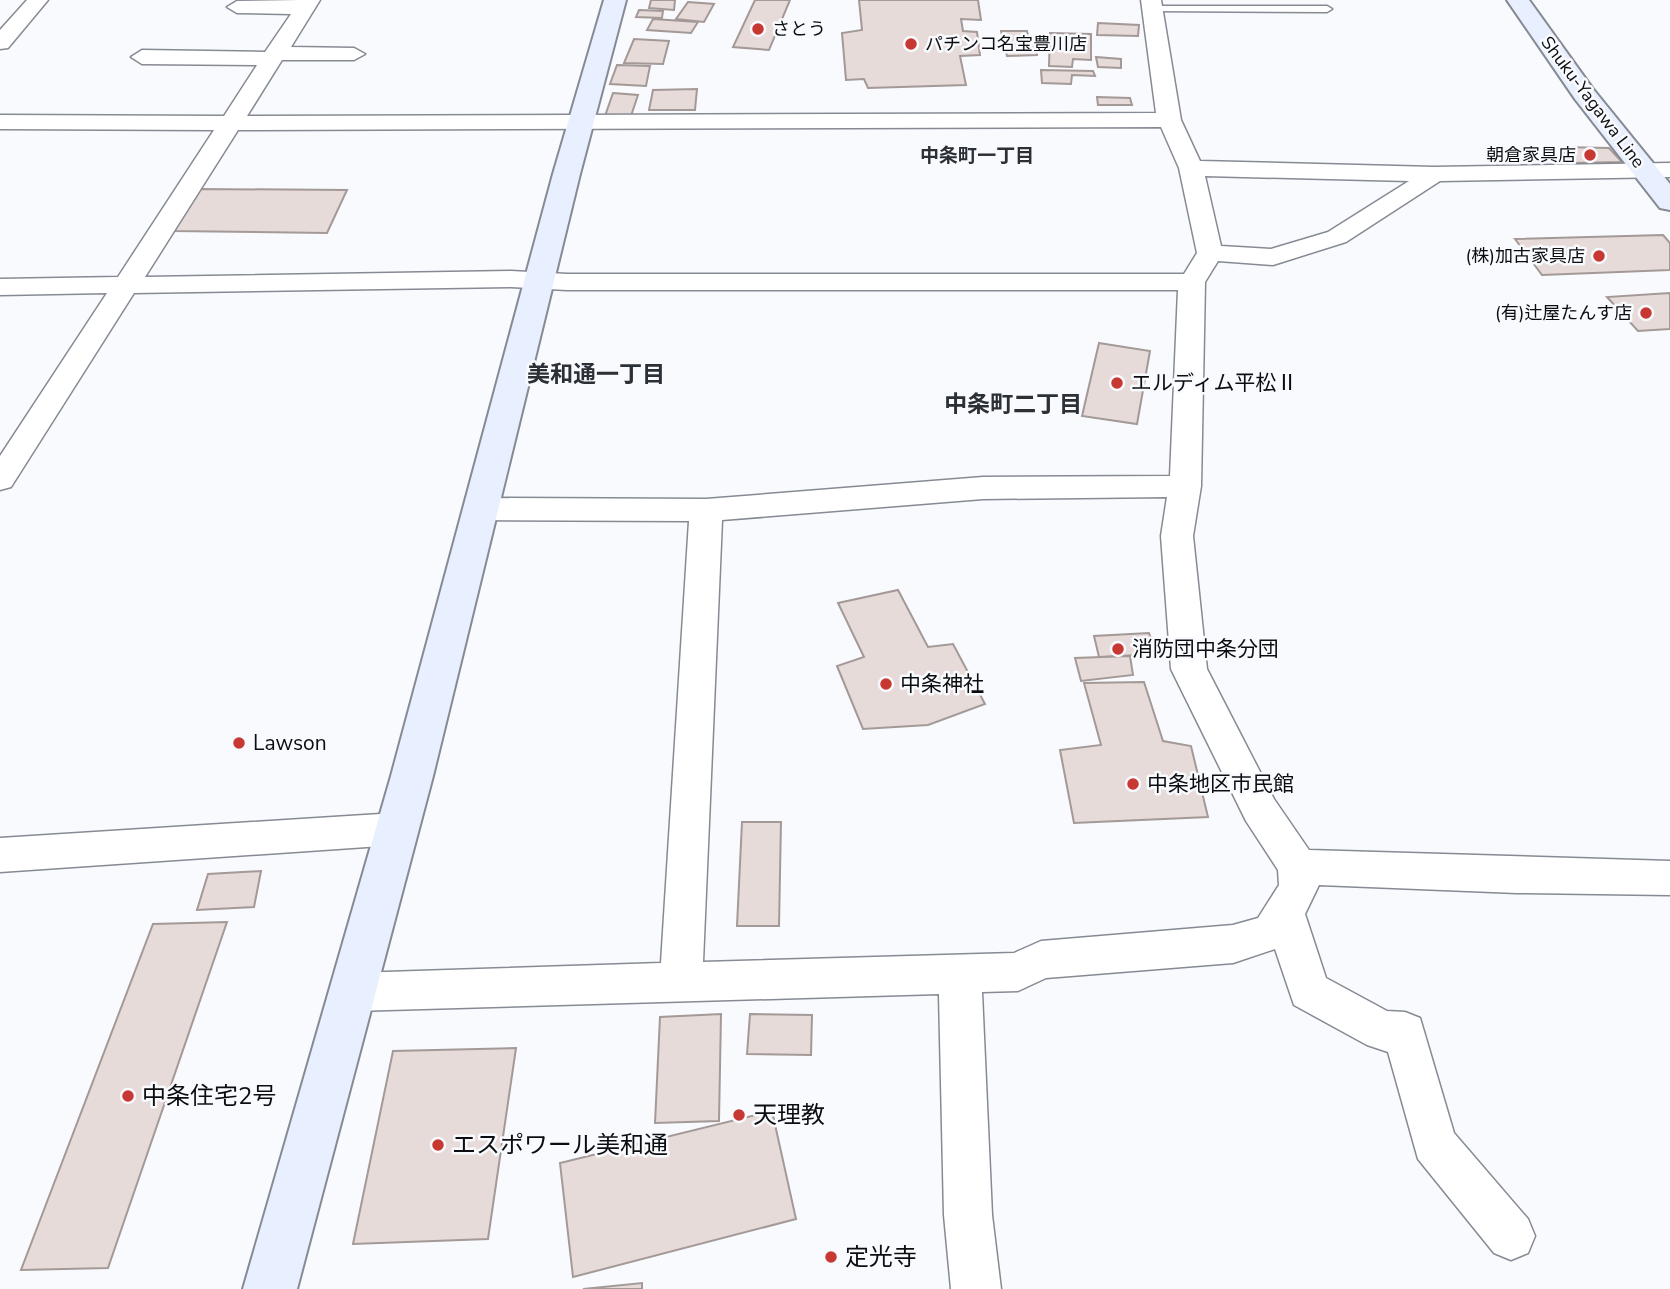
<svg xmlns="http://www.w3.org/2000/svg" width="1670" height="1289" font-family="'Nunito Sans','Noto Sans JP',sans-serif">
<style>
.building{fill:#e7dbd9;stroke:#a39997;stroke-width:2}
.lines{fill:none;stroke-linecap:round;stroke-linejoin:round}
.lane-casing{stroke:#868a93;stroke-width:3}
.street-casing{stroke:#868a93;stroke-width:3}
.secondary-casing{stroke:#868a93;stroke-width:4}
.lane{fill:#fff;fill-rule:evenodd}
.street{fill:#fff;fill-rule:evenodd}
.secondary{fill:#e8effe;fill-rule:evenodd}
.poi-dot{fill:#c63831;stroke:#f8fafe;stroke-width:2.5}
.labels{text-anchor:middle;stroke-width:5;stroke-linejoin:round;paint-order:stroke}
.far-poi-label{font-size:18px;fill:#0b0d0f;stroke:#f8fafe;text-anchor:end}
.far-street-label{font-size:18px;fill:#0b0d0f;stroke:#f8fafe}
.far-neighbourhood-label{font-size:19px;font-weight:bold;fill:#2b2f36;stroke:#f8fafe}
.poi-label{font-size:21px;fill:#0b0d0f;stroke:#f8fafe;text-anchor:start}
.neighbourhood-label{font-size:23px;font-weight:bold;fill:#2b2f36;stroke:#f8fafe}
.near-poi-label{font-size:24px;fill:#0b0d0f;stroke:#f8fafe;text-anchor:start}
</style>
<rect width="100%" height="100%" fill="#f8fafe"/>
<g class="building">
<path d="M651,0H675L674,10L649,8Z"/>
<path d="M755,0H790L769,50L733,47Z"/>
<path d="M859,0H978L981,20L961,19L963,31L977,32L980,55L960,56L966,85L868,88L864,79L846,80L842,33L862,30Z"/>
<path d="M688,2L714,4L704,22L676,19Z"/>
<path d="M639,10L663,11L662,18L636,17Z"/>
<path d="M653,19L698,22L691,33L647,30Z"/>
<path d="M1098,23L1139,25L1138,36L1097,35Z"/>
<path d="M1001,31H1027L1029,39H1035L1037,55L1007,56Z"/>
<path d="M1050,33L1091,34V60L1073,59L1072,67L1049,66Z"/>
<path d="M634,39L669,41L663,64L624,63Z"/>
<path d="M1096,57L1121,59V68L1098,67Z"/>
<path d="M617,65L650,66L646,86L610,84Z"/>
<path d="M1041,70L1093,71L1095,76L1072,75L1071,84L1042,83Z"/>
<path d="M697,89L695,110H649L653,90Z"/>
<path d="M613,93L638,95L631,116H605Z"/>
<path d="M1097,97L1130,98L1132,105H1098Z"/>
<path d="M1560,147L1609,148L1622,162L1570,163Z"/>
<path d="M199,189L347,190L327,233L173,231Z"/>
<path d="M1663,235L1670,243V270L1542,275L1515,239Z"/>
<path d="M1670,293V329L1638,331L1607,297Z"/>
<path d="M1099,343L1150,351L1137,424L1082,416Z"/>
<path d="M898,590L928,647L953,644L985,704L928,725L863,729L837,666L864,657L838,603Z"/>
<path d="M1149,633L1157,654L1099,657L1094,636Z"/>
<path d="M1130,656L1133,675L1081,681L1075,658Z"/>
<path d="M1144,682L1163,741L1191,746L1208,817L1074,823L1060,750L1101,745L1084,683Z"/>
<path d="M742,822H781L779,926H737Z"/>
<path d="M261,871L254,907L197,910L208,874Z"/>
<path d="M227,922L108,1268L21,1270L153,924Z"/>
<path d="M721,1014L719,1121L655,1123L660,1017Z"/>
<path d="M750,1014L812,1015L811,1055L747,1054Z"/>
<path d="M516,1048L488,1239L353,1244L393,1051Z"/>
<path d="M772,1111L796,1219L573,1277L560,1163Z"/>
<path d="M642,1283V1289H583Z"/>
</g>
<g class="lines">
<g class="lane-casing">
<path id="lane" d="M1149,6H1327L1332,9L1327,12L1153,11L1149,10Z"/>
</g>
<g class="street-casing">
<g id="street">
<path d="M27,0H48L8,48L0,49V30Z"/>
<path d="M300,0H320L291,47L354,48L365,54L354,60H282L247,116L1156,113L1141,0H1161L1181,120L1200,161L1434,167L1670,163V177L1440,181L1346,242L1273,265L1218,261L1205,282L1201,486L1193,536L1207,669L1274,799L1309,850L1670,861V895L1517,893L1319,885L1305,914L1326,978L1387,1011L1405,1012L1420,1018L1454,1133L1528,1219L1535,1236L1528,1253L1511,1260L1494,1253L1418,1159L1388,1052L1367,1045L1294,1005L1275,949L1233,963L1046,978L1018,991L982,992L992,1215L1001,1289H951L944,1215L939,994L354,1011L339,1006L333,992L339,978L354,973L661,963L689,521L482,520L471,517L466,509L471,501L482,498L706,499L983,477L1170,476L1178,290H567L511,287L134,293L11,487L0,490V456L107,293L0,295V279L118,277L214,130L0,129V115L224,116L257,65L142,64L131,57L142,50L265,52L291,14L237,13L227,7L237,1ZM1161,127L1179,168L1197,253L1184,274H567L511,271L145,277L238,130ZM1205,176L1409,181L1328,232L1271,249L1221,246ZM1167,497L1161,536L1171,669L1246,821L1278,870L1279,885L1258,918L1233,925L1041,941L1014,953L703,962L722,520L983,499Z"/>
<path d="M396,813L410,817L416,829L410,841L396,845L0,872V838Z"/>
</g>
</g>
<g class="secondary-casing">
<g id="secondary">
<path d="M604,0H626L580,174L433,776L297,1289H243L391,776L553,174Z"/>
<path d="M1507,0H1529L1593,89L1670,184V210L1660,208L1575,99Z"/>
</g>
</g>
<use href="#lane" class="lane"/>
<use href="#street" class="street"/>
<use href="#secondary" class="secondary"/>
</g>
<g class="poi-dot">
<circle cx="758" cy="29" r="7"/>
<circle cx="911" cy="44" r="7"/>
<circle cx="1590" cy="155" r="7"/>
<circle cx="1599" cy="256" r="7"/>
<circle cx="1646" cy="313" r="7"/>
<circle cx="1117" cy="383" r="7"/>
<circle cx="1118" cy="649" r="7"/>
<circle cx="886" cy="684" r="7"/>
<circle cx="239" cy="743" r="7"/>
<circle cx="1133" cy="784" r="7"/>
<circle cx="128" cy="1096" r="7"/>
<circle cx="739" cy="1115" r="7"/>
<circle cx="438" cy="1145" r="7"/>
<circle cx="831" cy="1257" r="7"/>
</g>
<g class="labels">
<g class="far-poi-label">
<text x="772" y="35" text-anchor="start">さとう</text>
<text x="925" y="50" text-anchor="start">パチンコ名宝豊川店</text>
<text x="1576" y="161">朝倉家具店</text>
<text x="1585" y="262">(株)加古家具店</text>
<text x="1632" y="319">(有)辻屋たんす店</text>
</g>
<g class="far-street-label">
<text transform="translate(1593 102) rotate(53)" y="6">Shuku-Yagawa Line</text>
</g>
<g class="far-neighbourhood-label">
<text x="977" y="162">中条町一丁目</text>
</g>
<g class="poi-label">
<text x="1131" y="390">エルディム平松Ⅱ</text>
<text x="1132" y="656">消防団中条分団</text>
<text x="900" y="691">中条神社</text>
<text x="253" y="750">Lawson</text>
<text x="1147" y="791">中条地区市民館</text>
</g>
<g class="neighbourhood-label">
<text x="596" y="382">美和通一丁目</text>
<text x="1013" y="412">中条町二丁目</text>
</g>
<g class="near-poi-label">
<text x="142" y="1104">中条住宅2号</text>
<text x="753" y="1123">天理教</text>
<text x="452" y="1153">エスポワール美和通</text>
<text x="845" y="1265">定光寺</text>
</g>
</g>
</svg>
